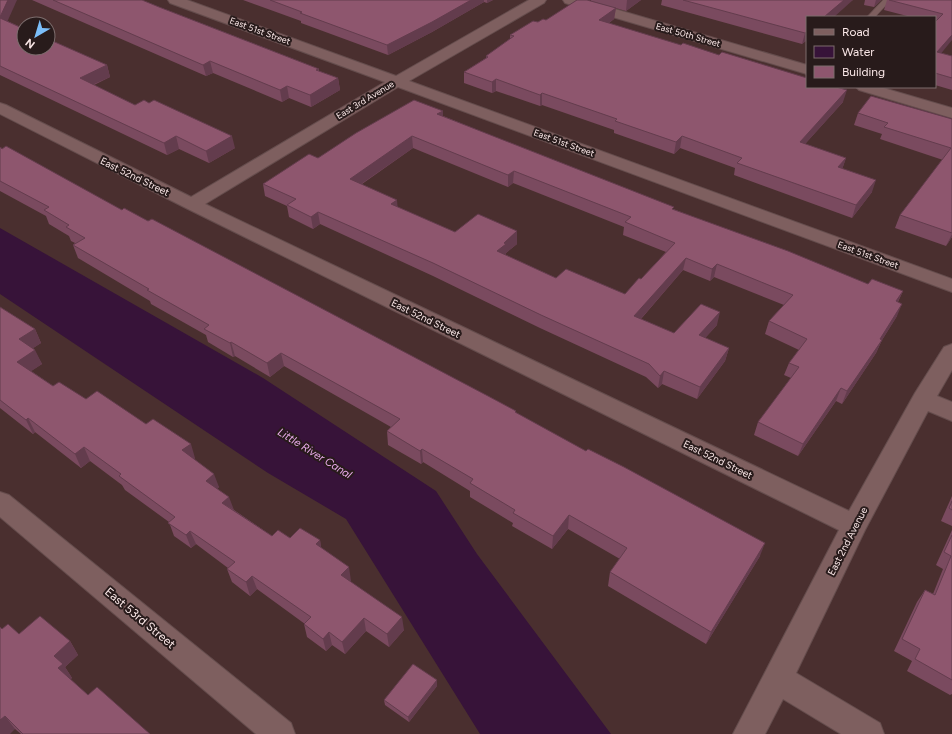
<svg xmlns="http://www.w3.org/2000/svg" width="952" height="734" font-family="Figtree,sans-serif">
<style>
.water{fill:#371339}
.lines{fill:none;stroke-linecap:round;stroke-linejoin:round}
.lane-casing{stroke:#654d4d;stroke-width:1}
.street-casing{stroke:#654d4d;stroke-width:2}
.lane{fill:#7e5f5f;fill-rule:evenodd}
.street{fill:#7e5f5f;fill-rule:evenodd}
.wall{fill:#7a4a5f;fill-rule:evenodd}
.shaded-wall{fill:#633c4d}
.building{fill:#8e566e;stroke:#633c4d;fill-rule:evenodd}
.labels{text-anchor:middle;stroke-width:4;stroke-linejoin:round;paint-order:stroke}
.far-street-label{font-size:9px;fill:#fbe8e8;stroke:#281b1b}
.street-label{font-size:10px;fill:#fbe8e8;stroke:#281b1b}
.water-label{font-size:11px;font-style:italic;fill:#ebacec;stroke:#281b1b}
.near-street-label{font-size:12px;fill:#fbe8e8;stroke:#281b1b}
</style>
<rect width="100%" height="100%" fill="#4a2f2f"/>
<path class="water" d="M0,228L263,378L436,491L477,554L611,734H480L346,519L268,473L0,294Z"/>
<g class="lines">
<g class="lane-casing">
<path id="lane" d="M883,0H891L875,17H867Z"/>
</g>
<g class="street-casing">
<g id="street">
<path d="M168,0H187L396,76L529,0H546L544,3L409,81L952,279V292L398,87L205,204L849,511L915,393L944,347L952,344V370L937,396L952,402V421L928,411L865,530L796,673L880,723L884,734H841L783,699L765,734H733L839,530L186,208L0,114V103L6,105L191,197L385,82L170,3Z"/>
<path d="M563,0H584L807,65V74L565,3Z"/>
<path d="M856,87H880L952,108V118L859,90Z"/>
<path d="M0,492L9,495L291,723L295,734H256L0,517Z"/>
</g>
</g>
<use href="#lane" class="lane"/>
<use href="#street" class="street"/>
</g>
<g class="wall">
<path d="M0,0L7,21L107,65L110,77L94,85L135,105L235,148L209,163L179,149L167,155L0,75Z"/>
<path d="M32,0H142L159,7L319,69V71L338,78L340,90L311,107L289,98L282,102L213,73L206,76Z"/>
<path d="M243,0H493L487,3L484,2L432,32L388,55L301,23V21Z"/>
<path d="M591,0H641L626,11L591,1Z"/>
<path d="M662,0H853L807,17V40L802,44L661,5Z"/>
<path d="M865,0H881L874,7L864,5Z"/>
<path d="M887,0H952L941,53L952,56V90L935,85V17H911L884,10Z"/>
<path d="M616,8L614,19L609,23L843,102L805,144L846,158L842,169L872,192L852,218L734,175L735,168L680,148L674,154L614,133V130L542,105L540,106L496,91L492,93L464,83V72L486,58V56L510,39V35L538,22L546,20Z"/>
<path d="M443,111V116L673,209L868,284L903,291L898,302L897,316L882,340L876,353L842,404L836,401L798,456L754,435L758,422L791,378L784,375L789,363L799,350L765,334L769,321L784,305L714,277L710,281L683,270L641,319L674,333L717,325L705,338L729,348L725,361L697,399L662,384L658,388L646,377L540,328L433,276L320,224L313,229L289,217L287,206L265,196L263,184L318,158ZM413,148L508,187L513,183L624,227L623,235L666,252L641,279L625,294L556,278L506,255V253L517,244L455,232L397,207L362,184Z"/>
<path d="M858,113L952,119V237L946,246L895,228L900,215L943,160L880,139L882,134L854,125Z"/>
<path d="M0,147L122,210L148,221L516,411V413L760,556L706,644L608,586L610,572L620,559L568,529L552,549L512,526L513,523L470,497V491L423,462L421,464L388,445L387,431L391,427L284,366L270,377L235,356L233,357L208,342L206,335L151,304L150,301L78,258L73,245L75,243L71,241L69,236L49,224L46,216L0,191Z"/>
<path d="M0,307L35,329L41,343L33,348L42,364L31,371L53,386L86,399L195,458L194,459L219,487L217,489L234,510L272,536L320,540L321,548L351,581H350L404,630L389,647L366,631L345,654L332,645L326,651L307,637L304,624H305L257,589L250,596L232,582L227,569L228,568L196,544L191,548L174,536L169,522L125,490L122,485L90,461L81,468L35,432L33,434L0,408Z"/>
<path d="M952,496V526L941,521Z"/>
<path d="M952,530V694L950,695L907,671L912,661L894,651L917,602L925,590L933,594L943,569L936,565Z"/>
<path d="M2,629L19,634L70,641L78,655L65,667L72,678L70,679L88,695L150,734H21L15,729L0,734Z"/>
<path d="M437,686L409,722L385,705L384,700Z"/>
</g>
<g class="shaded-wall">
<path d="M8,0H17L4,29L0,19V17Z"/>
<path d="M471,0H484V2L432,32L388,55L387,45Z"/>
<path d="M487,0H493L487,3Z"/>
<path d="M627,0H641L626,11Z"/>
<path d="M844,0H853L834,17H824Z"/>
<path d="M876,0H881L874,7Z"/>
<path d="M616,8L614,19L598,31L599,20Z"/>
<path d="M807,32V40L802,44L805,33Z"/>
<path d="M952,35V40L935,61L937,52Z"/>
<path d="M210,61L213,73L206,76L203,65Z"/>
<path d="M107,65L110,77L83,89L80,78Z"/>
<path d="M338,78L340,90L311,107L310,95Z"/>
<path d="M496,79V91L492,93V82Z"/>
<path d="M287,86L289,98L282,102L280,90Z"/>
<path d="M847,90L843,102L796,154L800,142Z"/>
<path d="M542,93V105L540,106V95Z"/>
<path d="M443,111V122L437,114Z"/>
<path d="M176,136L179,149L167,155L164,143Z"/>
<path d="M232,136L235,148L209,163L206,151Z"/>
<path d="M412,136L413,148L351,191L350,179Z"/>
<path d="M682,136L680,148L674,154L676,142Z"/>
<path d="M846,158L842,170L838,167Z"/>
<path d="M514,171L513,183L508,187V175Z"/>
<path d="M876,180L872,192L852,218L856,205Z"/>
<path d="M397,200L398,212L391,204Z"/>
<path d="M318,212L320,224L313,229L311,217Z"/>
<path d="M517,231V244L506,253V256L497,251L504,243Z"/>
<path d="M952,234V237L946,246Z"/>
<path d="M686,258L683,270L632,329L634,316Z"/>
<path d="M717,264L714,277L710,281L712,269Z"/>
<path d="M903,291L897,303L896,301Z"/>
<path d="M902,304L897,316L877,348L882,340L876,353L842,404L847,391Z"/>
<path d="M720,312L717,325L696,348L699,335Z"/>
<path d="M35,329L41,343L26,353L19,339Z"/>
<path d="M231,342L235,356L233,357L230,343Z"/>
<path d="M729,348L725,361L697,399L700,387Z"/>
<path d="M35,350L42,364L24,376L17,362Z"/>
<path d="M281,353L284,366L270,377L267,363Z"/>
<path d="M664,371L662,384L658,388L660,376Z"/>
<path d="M841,388L836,401L798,456L803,444Z"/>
<path d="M28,418L35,432L33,434L26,420Z"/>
<path d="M191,444L195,458L187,464L182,450Z"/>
<path d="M84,447L90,461L81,468L75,454Z"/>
<path d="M422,449L423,462L421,464L420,451Z"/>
<path d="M214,474L219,487L210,495L206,481Z"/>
<path d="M229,497L234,510L222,503Z"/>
<path d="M569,515L568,529L552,549L553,536Z"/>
<path d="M190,531L196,544L191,548L186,535Z"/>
<path d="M320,540L322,554L316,544Z"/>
<path d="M765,543L760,556L706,644L711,632Z"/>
<path d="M349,567L351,581L344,588L341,575Z"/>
<path d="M252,576L257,589L250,596L246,582Z"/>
<path d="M402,617L404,630L389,647L387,634Z"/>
<path d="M364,618L366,631L345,654L342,642Z"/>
<path d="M329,632L332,645L326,651L323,639Z"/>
<path d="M70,641L78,655L65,667L72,678L68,682L58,668L54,656Z"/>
<path d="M437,680V686L409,722L408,717Z"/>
<path d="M5,716L15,729L10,734H0V720Z"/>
</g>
<g class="building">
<path d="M0,0H8L0,17Z"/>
<path d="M53,0H142L159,7L319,69L316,70L338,78L310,95L287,86L280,90L210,61L203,65Z"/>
<path d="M270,0H471L432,22L387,45L300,13L302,12Z"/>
<path d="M577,0H587L616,8L599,20L681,45L683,43L719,55L722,52L807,78V87H836L847,90L800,142L846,158L838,167L876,180L856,205L737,163L742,158L682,136L676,142L615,121L617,119L542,93L540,95L496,79L492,82L464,72L488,57L486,56L514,36L510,35L533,21L538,22L543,19L546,20Z"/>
<path d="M683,0H844L824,17H807V32L805,33Z"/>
<path d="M889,0H952V35L937,52L952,56V78L935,73V22L943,14Z"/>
<path d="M0,18L24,29V48H48V39L107,65L80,78L135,105L144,100L149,103L154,100L232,136L206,151L176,136L164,143L0,66Z"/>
<path d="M871,96L952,119V233L900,215L951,148L884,127L888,123L858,113Z"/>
<path d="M414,100L443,111L437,114L674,207L672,209L788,251L868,284L872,279L903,291L896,301L902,304L880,339L882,340L847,391L841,388L803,444L758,422L799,367L789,363L807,339L769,321L793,295L717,264L712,269L686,258L634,316L674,333L701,304L720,312L699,335L729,348L700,387L664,371L660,376L649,364L541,315L433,263L318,212L311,217L287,205L296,199L263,184L309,154L318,158L356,133ZM412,136L508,175L514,171L631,217L625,222L675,243L641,279L639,278L625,294L566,269L556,278L497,251L506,244L504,243L517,231L478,214L455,232L391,204L397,200L350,179Z"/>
<path d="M6,146L122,210L124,208L148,221L152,219L488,396L516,411L515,412L586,451L588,449L624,467L765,543L711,632L610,572L627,548L569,515L553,536L513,513L515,510L470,483L473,479L422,449L420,451L387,431L400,419L281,353L267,363L231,342L230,343L204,329L209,325L147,290L149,289L73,245L85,238L66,227L69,225L44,210L49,207L0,181V147L2,149Z"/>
<path d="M0,307L35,329L19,339L35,350L17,362L53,386L59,382L86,399L97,391L146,424L153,419L191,444L182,450L214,474L206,481L229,497L222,503L272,536L278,530L290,538L300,528L320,540L316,544L349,567L341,575L402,617L387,634L364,618L342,642L329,632L323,639L304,624L311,617L252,576L246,582L227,569L235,562L190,531L186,535L168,523L175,517L119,476L121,474L84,447L75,454L28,418L26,420L0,400Z"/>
<path d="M952,501V510L949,508Z"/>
<path d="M952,535V680L915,659L920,649L902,639L925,590L935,595L951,556L944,552Z"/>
<path d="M40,616L70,641L54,656L63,664L58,668L88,695L97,687L150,734H23L5,716L0,720V627L2,629L8,624L19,634Z"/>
<path d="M413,664L437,680L408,717L384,700Z"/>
</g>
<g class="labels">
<g class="far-street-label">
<text transform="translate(260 31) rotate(20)" y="3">East 51st Street</text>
<text transform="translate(688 35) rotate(16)" y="3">East 50th Street</text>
<text transform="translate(365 100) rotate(-31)" y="3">East 3rd Avenue</text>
<text transform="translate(564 143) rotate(20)" y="3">East 51st Street</text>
<text transform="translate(868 255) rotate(20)" y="3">East 51st Street</text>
</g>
<g class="street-label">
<text transform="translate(135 176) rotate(26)" y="4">East 52nd Street</text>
<text transform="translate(426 318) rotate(26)" y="4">East 52nd Street</text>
<text transform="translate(718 459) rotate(26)" y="4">East 52nd Street</text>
<text transform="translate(847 541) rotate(-63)" y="4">East 2nd Avenue</text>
</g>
<g class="water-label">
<text transform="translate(315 453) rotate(32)" y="4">Little River Canal</text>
</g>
<g class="near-street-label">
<text transform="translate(140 618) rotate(40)" y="4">East 53rd Street</text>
</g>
</g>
<rect x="806" y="16" width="130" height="72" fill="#281b1b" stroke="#7c6d6d"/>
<rect x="814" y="29" width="20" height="6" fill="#7e5f5f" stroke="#7c6d6d"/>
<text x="842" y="36" font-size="12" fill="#fbe8e8">Road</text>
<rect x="814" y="46" width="20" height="12" fill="#371339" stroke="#7c6d6d"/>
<text x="842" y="56" font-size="12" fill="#fbe8e8">Water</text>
<rect x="814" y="66" width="20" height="12" fill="#8e566e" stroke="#7c6d6d"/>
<text x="842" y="76" font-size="12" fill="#fbe8e8">Building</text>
<g transform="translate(36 36) rotate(218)"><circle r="19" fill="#281b1b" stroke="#7c6d6d"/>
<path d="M0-3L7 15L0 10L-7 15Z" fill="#7bbef9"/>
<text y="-6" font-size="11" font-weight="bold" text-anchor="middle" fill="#fbe8e8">N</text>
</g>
</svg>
